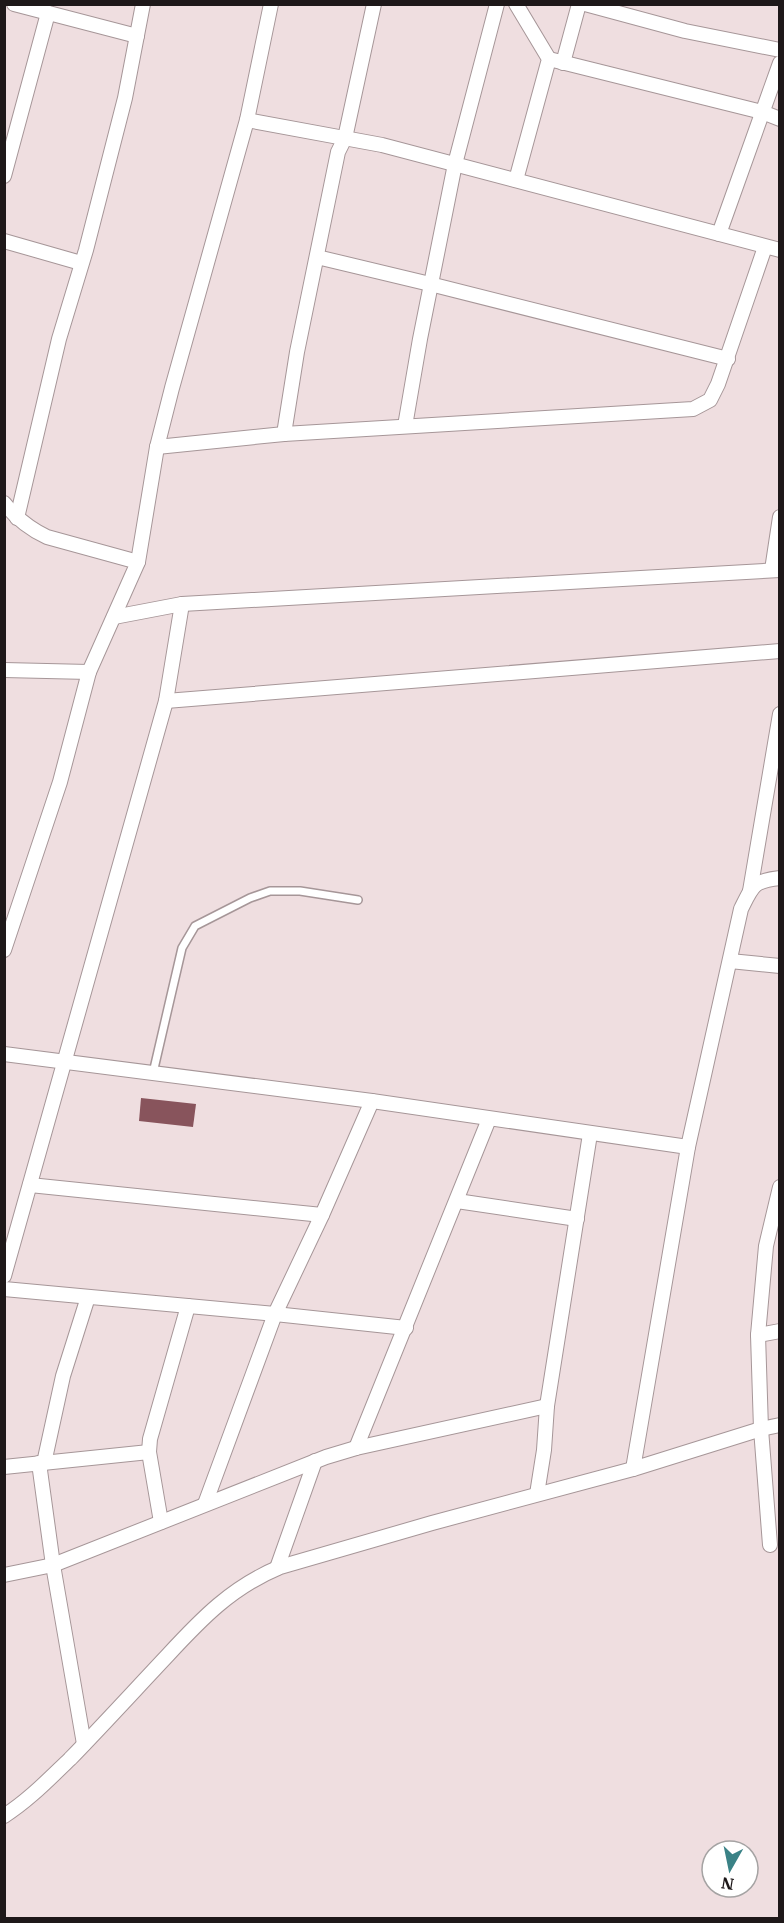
<svg xmlns="http://www.w3.org/2000/svg" width="784" height="1923" font-family="'IBM Plex Serif',serif">
<style>
.building{fill:#88545c}
.lines{fill:none;stroke-linecap:round;stroke-linejoin:round}
.service-casing{stroke:#a69698;stroke-width:10}
.minor-casing{stroke:#a69698;stroke-width:16}
.service{stroke:#fff;stroke-width:7}
.minor{stroke:#fff;stroke-width:14}
</style>
<rect width="100%" height="100%" fill="#efdee0"/>
<path class="building" d="M141,1098L196,1104L193,1127L139,1121Z"/>
<g class="lines">
<g class="service-casing">
<path id="service" d="M153,1073L182,948L195,926L250,898L270,891H300L358,900"/>
</g>
<g class="minor-casing">
<g id="minor">
<path d="M14,4L137,36"/>
<path d="M516,4L549,59L516,180"/>
<path d="M585,4L685,31L780,50"/>
<path d="M549,59L762,112L780,119"/>
<path d="M563,63L579,4"/>
<path d="M247,120L382,145L780,250"/>
<path d="M4,176L48,13"/>
<path d="M719,234L780,63"/>
<path d="M4,241L81,263"/>
<path d="M317,257L430,284L728,359"/>
<path d="M405,426L420,339L455,164L497,4"/>
<path d="M284,434L297,352L338,152L345,138L374,4"/>
<path d="M157,447L284,434L693,409L710,400L718,384L765,247"/>
<path d="M4,503C16,518 30,529 47,537L138,562"/>
<path d="M17,518L59,339L86,250L125,98L143,4"/>
<path d="M772,570L780,517"/>
<path d="M114,617L182,604L780,570"/>
<path d="M4,670L89,672"/>
<path d="M166,701L780,651"/>
<path d="M750,891L780,714"/>
<path d="M4,950L60,782L89,672L138,562L157,447L172,388L247,120L271,4"/>
<path d="M730,961L780,966"/>
<path d="M4,1054L372,1101L688,1147L633,1469L761,1429L780,1425"/>
<path d="M688,1147L741,909C753,885 753,881 780,878"/>
<path d="M30,1185L322,1215"/>
<path d="M457,1201L577,1219"/>
<path d="M4,1276L166,701L182,604"/>
<path d="M4,1289L275,1314L406,1328"/>
<path d="M758,1335L780,1331"/>
<path d="M356,1448L489,1119"/>
<path d="M39,1463L53,1565L84,1744"/>
<path d="M44,1463L63,1376L88,1297"/>
<path d="M4,1467L149,1452"/>
<path d="M537,1494L544,1450L547,1406L590,1134"/>
<path d="M205,1504L275,1314L322,1215L372,1101"/>
<path d="M161,1522L149,1452L150,1439L188,1306"/>
<path d="M770,1545L761,1429L758,1335L766,1246L780,1187"/>
<path d="M277,1568L315,1461"/>
<path d="M4,1575L53,1565L326,1457L356,1448L547,1406"/>
<path d="M4,1816C29,1800 49,1779 70,1759C103,1725 135,1690 167,1656C202,1618 232,1587 280,1567L432,1523L633,1469"/>
</g>
</g>
<use href="#service" class="service"/>
<use href="#minor" class="minor"/>
</g>
<rect width="784" height="1923" fill="none" stroke="#1e1819" stroke-width="12"/>
<g transform="translate(730 1869) rotate(189)"><circle r="28" fill="#ffffff" stroke="#a5a3a3" stroke-width="1.5"/>
<path d="M0-4.5L10 22L0 15L-10 22Z" fill="#3a8286"/>
<text y="-9" font-size="16" font-weight="bold" text-anchor="middle" fill="#1e1819">N</text>
</g>
</svg>
